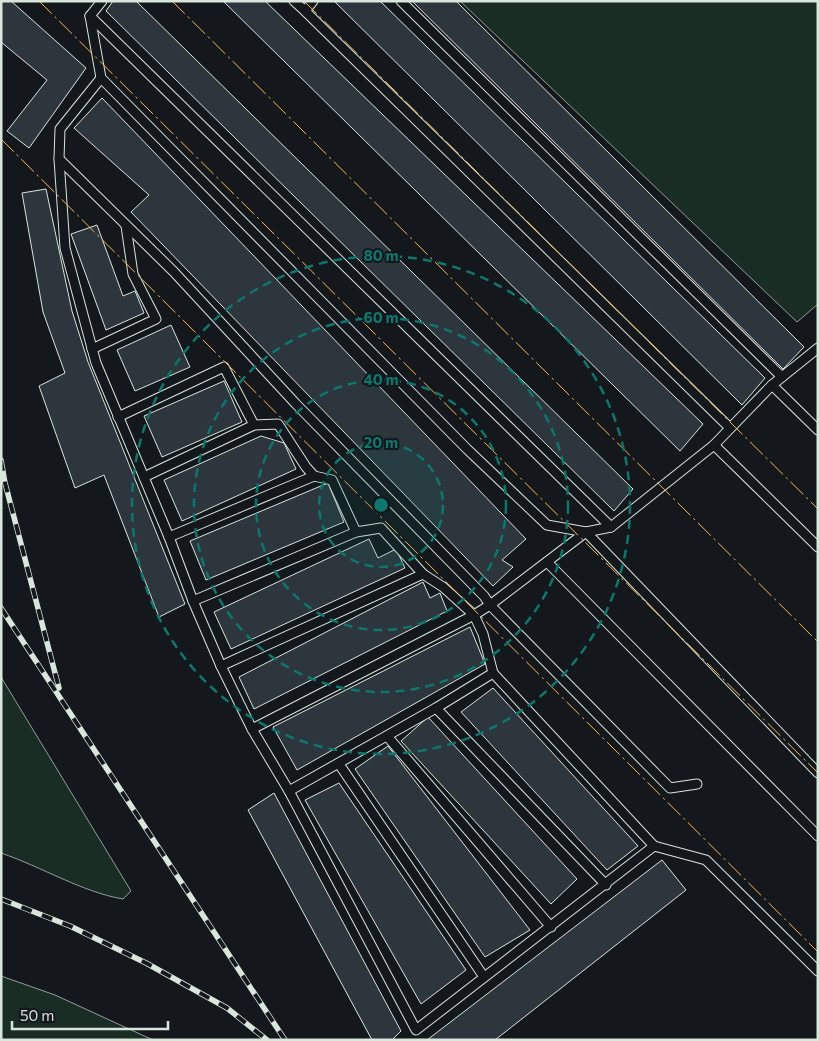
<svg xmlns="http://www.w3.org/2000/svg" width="819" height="1041" font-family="Commissioner,sans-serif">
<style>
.green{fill:#1a2d24;stroke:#939e99}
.building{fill:#2c363c;stroke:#d8e6dc}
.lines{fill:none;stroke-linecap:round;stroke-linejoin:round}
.service-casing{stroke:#d8e6dc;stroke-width:11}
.service{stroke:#14181c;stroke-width:9}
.rail-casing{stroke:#d8e6dc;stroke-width:5.5}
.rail{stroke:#14181c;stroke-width:4;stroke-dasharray:11;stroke-linecap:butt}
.power{stroke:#ffb74d;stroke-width:1;stroke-dasharray:18 4 2.5 4;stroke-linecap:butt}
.ring{fill:none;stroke:#0f766e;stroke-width:2.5;stroke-dasharray:9 6}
.centre{fill:#0f766e;stroke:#14181c;stroke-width:2.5}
.ring-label{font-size:15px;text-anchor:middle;font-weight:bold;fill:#0f766e;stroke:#14181c;stroke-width:4;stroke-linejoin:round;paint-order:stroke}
</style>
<rect width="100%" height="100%" fill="#14181c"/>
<g class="green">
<path d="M460,1H818V304L797,322Z"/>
<path d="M1,677L131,891L123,899C82,892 42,867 1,853Z"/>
<path d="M1,976L55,995L153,1040H1Z"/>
</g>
<g class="building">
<path d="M1,1H11L86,68L29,148L7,131L47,80L1,42Z"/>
<path d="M113,1H136L633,489L614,511L106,11Z"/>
<path d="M223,1H265L703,424L680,451Z"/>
<path d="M334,1H380L765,378L742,405Z"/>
<path d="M412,1H456L804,347L783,369Z"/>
<path d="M102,98L526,539L502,560L513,567L493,586L131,212L149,195L74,128Z"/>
<path d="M46,189L72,311L88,362L185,604L159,617L104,475L75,488L39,386L65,373L43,312L22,193Z"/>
<path d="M97,225L123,296L135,291L144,313L106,330L71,234Z"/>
<path d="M171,325L190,367L135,391L117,350Z"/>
<path d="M224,381L242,422L162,457L144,416Z"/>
<path d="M261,436L284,443L296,469L182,521L164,480Z"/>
<path d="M328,483L344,522L206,580L190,541Z"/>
<path d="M369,539L378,558L396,549L405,568L231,649L214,612Z"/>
<path d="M423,582L430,598L440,593L447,611L254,709L239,677Z"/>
<path d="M470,627L485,664L297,770L273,727Z"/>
<path d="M493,688L638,846L607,870L461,712Z"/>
<path d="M428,717L577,879L551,904L401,741Z"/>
<path d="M388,746L530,930L485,957L355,769Z"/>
<path d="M339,783L466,970L421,1004L305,800Z"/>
<path d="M274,793L401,1031L392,1040H372L248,810Z"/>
<path d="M662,860L686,890L495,1040H427Z"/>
</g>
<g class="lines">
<g class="service-casing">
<g id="service">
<path d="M102,1L90,16L611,527"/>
<path d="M294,1L305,11L313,1"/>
<path d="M401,1L782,377"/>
<path d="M305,11L730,428"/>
<path d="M90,16L101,78L467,449L547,525L586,532L818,773"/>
<path d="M101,78L60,129L59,159L65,248L96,363L169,537L193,601L221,666L252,729L289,791L416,1030L654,846L706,860L818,971"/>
<path d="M59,159L174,272L296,404L484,596L490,605L670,788L697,784"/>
<path d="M92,349L156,319L133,274L126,226"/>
<path d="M772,385L818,430"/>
<path d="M118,417L224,367L254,425L278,424L306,467L314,476L332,480L356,532L381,528L423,574L443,587L474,615L483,634L493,673L654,846"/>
<path d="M714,445L818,547"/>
<path d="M144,477L254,425"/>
<path d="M169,537L314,476"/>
<path d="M547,562L818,836"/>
<path d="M193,601L356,532"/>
<path d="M221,666L423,574"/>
<path d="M436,708L606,885"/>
<path d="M252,729L474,615L490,605L586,532L611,527L714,445L772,385L818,348"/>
<path d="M387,736L551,927"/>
<path d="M339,764L484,977"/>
<path d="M289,791L436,708L493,673"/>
</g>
</g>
<use href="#service" class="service"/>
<g class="rail-casing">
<g id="rail">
<path d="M1,460L5,483L59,688"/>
<path d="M1,608L285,1040"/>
<path d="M1,899L70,926L146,963L227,1008L267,1040"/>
</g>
</g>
<use href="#rail" class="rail"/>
<g class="power">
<path d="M39,1L818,773"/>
<path d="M172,1L818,642"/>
<path d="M304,1L818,509"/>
<path d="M1,139L818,952"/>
</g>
</g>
<circle cx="381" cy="505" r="62" fill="#0f766e" fill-opacity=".12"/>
<g class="ring">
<circle cx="381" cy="505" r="62"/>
<circle cx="381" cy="505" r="125"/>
<circle cx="381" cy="505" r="187"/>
<circle cx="381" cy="505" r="249"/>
</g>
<circle cx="381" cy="505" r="8" class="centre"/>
<g class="ring-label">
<text x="381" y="261">80 m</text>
<text x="381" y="323">60 m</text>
<text x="381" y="385">40 m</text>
<text x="381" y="448">20 m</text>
</g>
<rect width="819" height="1041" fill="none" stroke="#d8e6dc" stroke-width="5"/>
<path d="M12 1021v8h156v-8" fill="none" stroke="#d8e6dc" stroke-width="2.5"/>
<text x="20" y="1021" font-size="15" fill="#d8e6dc" stroke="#14181c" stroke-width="4" paint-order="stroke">50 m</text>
</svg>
